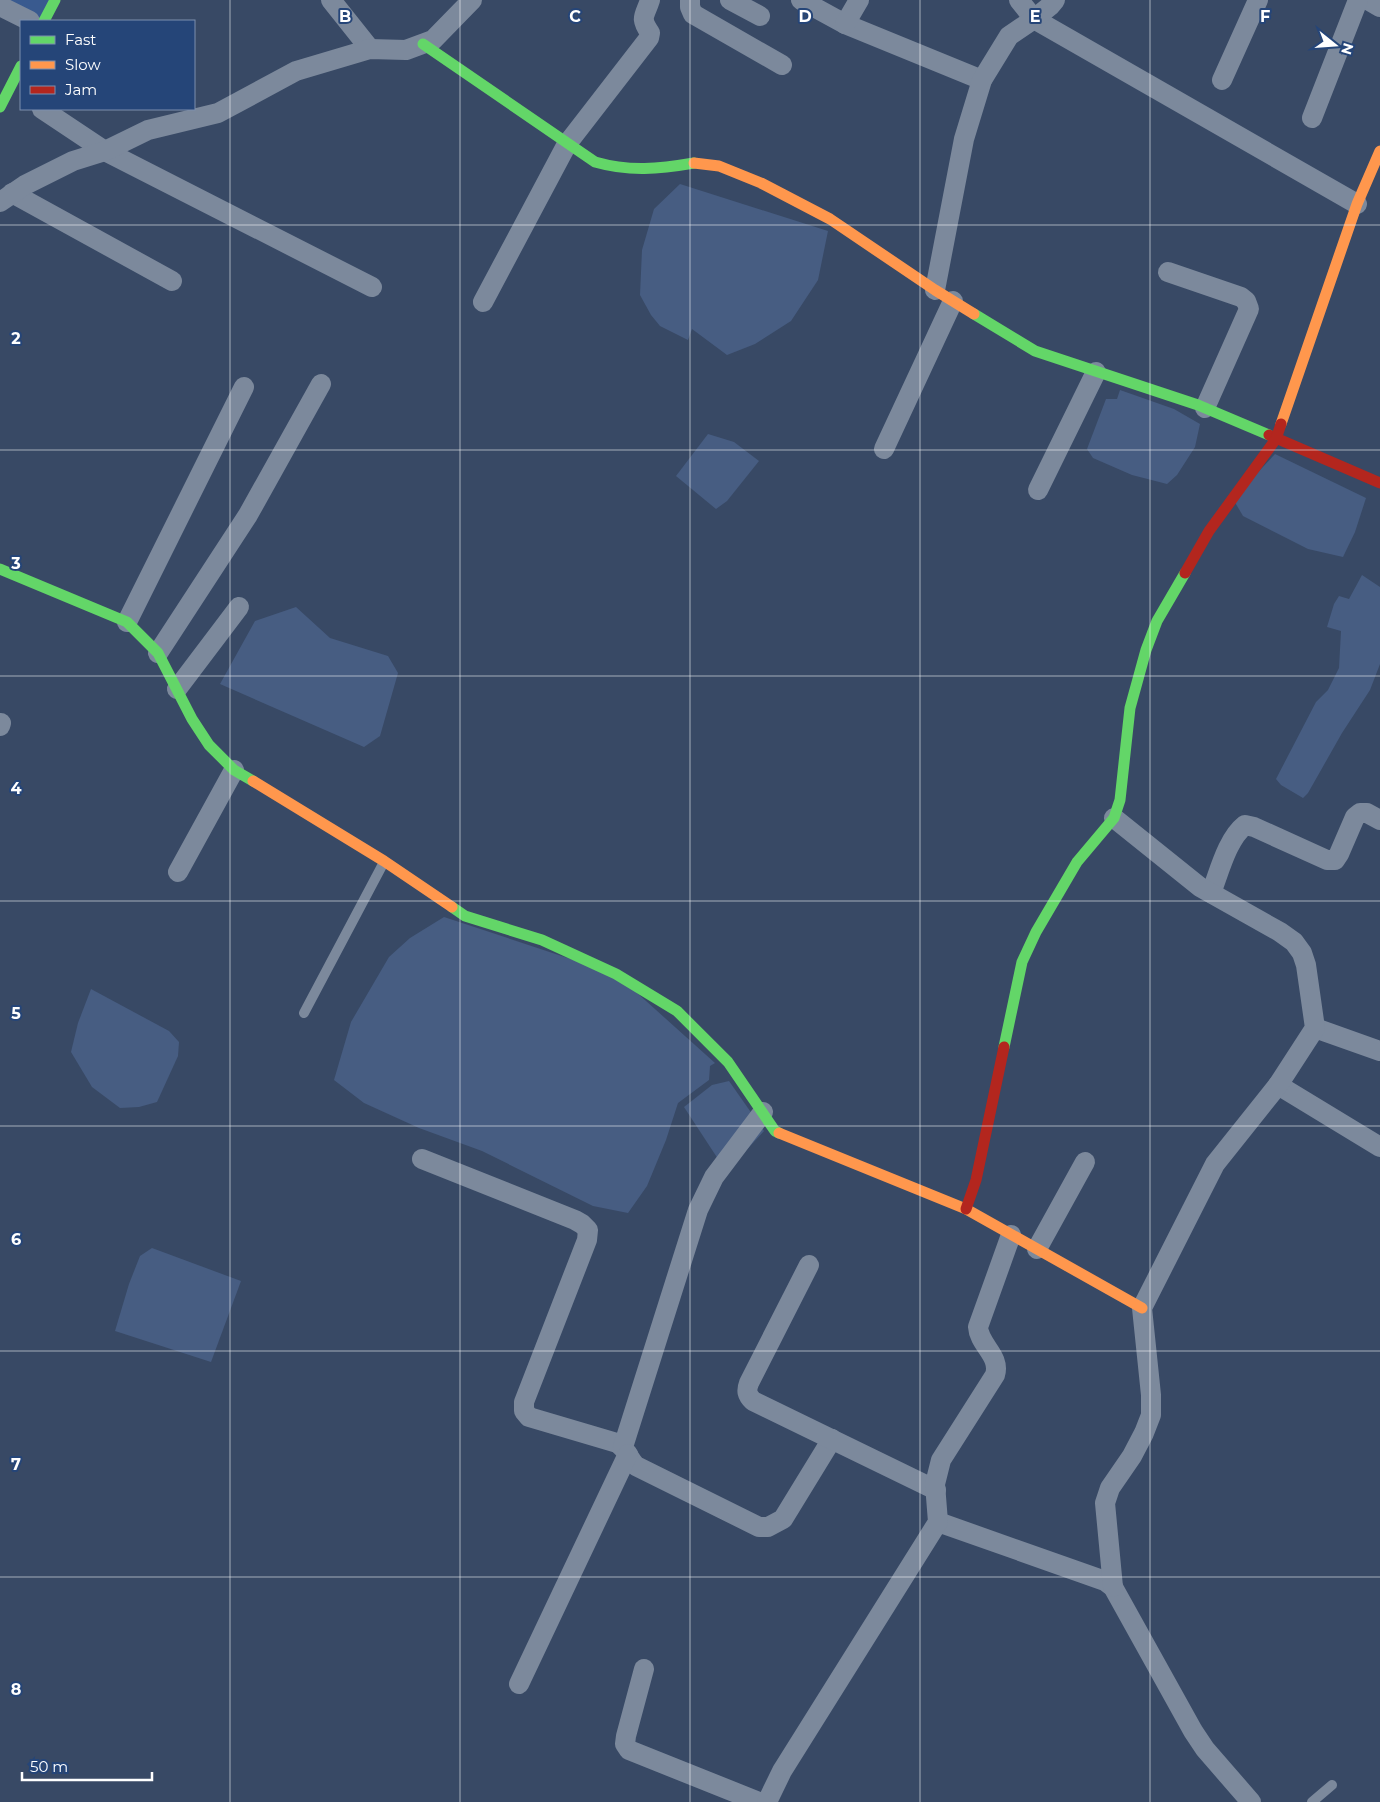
<svg xmlns="http://www.w3.org/2000/svg" width="1380" height="1802" font-family="Montserrat,sans-serif">
<style>
.green{fill:#395a8f}
.water{fill:#475d82}
.lines{fill:none;stroke-linecap:round;stroke-linejoin:round}
.lane{stroke:#7c899c;stroke-width:10}
.street{stroke:#7c899c;stroke-width:20}
.fast{stroke:#63d668;stroke-width:11}
.slow{stroke:#ff974d;stroke-width:11}
.jam{stroke:#b3261e;stroke-width:11}
.grid{fill:none;stroke:#fff;stroke-width:1;stroke-opacity:0.55}
.grid-label{font-size:16px;text-anchor:middle;font-weight:bold;fill:#fff;stroke:#254578;stroke-width:4;stroke-linejoin:round;paint-order:stroke}
</style>
<rect width="100%" height="100%" fill="#384965"/>
<path class="green" d="M0,0H55L44,21Z"/>
<g class="water">
<path d="M680,184L828,231L818,280L791,321L755,344L727,355L692,329L688,340L660,326L651,315L640,295L642,250L654,209Z"/>
<path d="M1120,390L1174,409L1200,424L1195,447L1177,475L1167,484L1132,475L1093,458L1087,449L1106,399H1117Z"/>
<path d="M708,434L734,442L759,461L727,501L716,509L676,476Z"/>
<path d="M1275,454L1366,498L1355,532L1343,557L1308,549L1243,516L1233,499Z"/>
<path d="M1362,575L1380,587V664L1370,690L1342,733L1308,793L1303,798L1281,785L1276,779L1316,702L1328,690L1339,668L1341,631L1327,627L1334,604L1339,596L1349,599Z"/>
<path d="M296,607L330,638L388,656L398,673L380,736L364,747L220,684L255,621Z"/>
<path d="M444,917L616,974L715,1063L710,1066L709,1080L678,1103L666,1140L647,1186L628,1213L593,1206L482,1151L419,1128L364,1103L334,1080L351,1022L389,957L410,938Z"/>
<path d="M91,989L169,1031L179,1042L178,1056L157,1102L139,1107L120,1108L92,1087L71,1052L78,1023Z"/>
<path d="M729,1081L764,1131L740,1157L720,1162L684,1107L712,1085Z"/>
<path d="M152,1248L241,1281L211,1362L115,1331L129,1284L140,1256Z"/>
</g>
<g class="lines">
<g class="lane">
<path d="M304,1013L384,862"/>
<path d="M1312,1802L1332,1785"/>
</g>
<g class="street">
<path d="M331,0L370,49"/>
<path d="M690,0V7L693,14L782,65"/>
<path d="M730,0L760,16"/>
<path d="M801,0L845,24L982,80"/>
<path d="M1019,0L1034,19L1357,204"/>
<path d="M1368,0L1380,7"/>
<path d="M0,6L30,21"/>
<path d="M845,24L859,0"/>
<path d="M1222,80L1258,0"/>
<path d="M42,109L105,151L372,287"/>
<path d="M1312,118L1358,0"/>
<path d="M12,193L172,281"/>
<path d="M0,202L25,185L73,161L105,151L148,130L218,113L296,71L370,49L406,50L433,40L472,0"/>
<path d="M1168,272L1241,297L1246,301L1249,309L1205,408"/>
<path d="M935,290L964,139L982,80L1009,36L1034,19L1050,6L1055,0"/>
<path d="M483,302L567,144L649,38L650,33C639,17 645,16 650,0"/>
<path d="M884,449L953,301"/>
<path d="M1038,490L1096,372"/>
<path d="M127,622L244,387"/>
<path d="M158,653L248,515L321,384"/>
<path d="M177,689L239,607"/>
<path d="M0,726L1,723"/>
<path d="M178,872L234,770"/>
<path d="M1211,893C1219,873 1227,839 1245,825L1254,827L1327,860H1335L1339,854L1355,817L1360,813H1367L1380,820"/>
<path d="M1315,1028L1380,1051"/>
<path d="M1278,1085L1380,1147"/>
<path d="M422,1159L575,1220L582,1224L588,1230L587,1240L524,1402V1411L529,1417L617,1443C627,1449 628,1458 636,1466L759,1527H768L783,1519L832,1439"/>
<path d="M1037,1249L1085,1162"/>
<path d="M809,1265L749,1383C746,1391 747,1395 753,1401L936,1490"/>
<path d="M623,1447L698,1210L714,1177L763,1112"/>
<path d="M938,1522L1105,1581L1113,1587L1193,1731L1205,1749L1251,1802"/>
<path d="M1113,1587L1105,1503L1110,1488L1132,1456L1144,1433L1151,1415V1395L1142,1308L1215,1164L1278,1085L1315,1028L1306,965L1302,953L1294,942L1280,932L1200,887L1114,818"/>
<path d="M644,1669L626,1736L625,1744L629,1750L759,1802"/>
<path d="M519,1684L628,1454"/>
<path d="M767,1802L782,1771L938,1522L935,1484L941,1460L995,1375C1001,1356 979,1345 978,1327L1011,1235"/>
</g>
<g class="fast">
<path d="M44,21L55,0"/>
<path d="M423,44L595,162C630,172 659,169 694,163"/>
<path d="M0,107L21,66"/>
<path d="M974,314L1035,351L1198,405L1269,435"/>
<path d="M0,569L127,622L158,653L192,719L209,745L234,770L253,781"/>
<path d="M452,907L465,916L542,940L616,974L677,1011L728,1062L775,1131L779,1133"/>
<path d="M1004,1047L1022,962L1036,932L1077,862L1114,818L1120,800L1130,708L1146,650L1157,621L1185,573"/>
</g>
<g class="slow">
<path d="M694,163L719,166L761,183L830,219L935,290L974,314"/>
<path d="M1281,424L1357,204L1380,151"/>
<path d="M253,781L384,861L452,907"/>
<path d="M779,1133L966,1209L1142,1308"/>
</g>
<g class="jam">
<path d="M1269,435L1380,483"/>
<path d="M1185,573L1209,531L1276,439L1281,424"/>
<path d="M966,1209L976,1180L1004,1047"/>
</g>
</g>
<path class="grid" d="M230,0V1802M460,0V1802M690,0V1802M920,0V1802M1150,0V1802M0,225H1380M0,450H1380M0,676H1380M0,901H1380M0,1126H1380M0,1351H1380M0,1577H1380"/>
<g class="grid-label">
<text x="345" y="22">B</text>
<text x="575" y="22">C</text>
<text x="805" y="22">D</text>
<text x="1035" y="22">E</text>
<text x="1265" y="22">F</text>
<text x="16" y="344">2</text>
<text x="16" y="569">3</text>
<text x="16" y="794">4</text>
<text x="16" y="1019">5</text>
<text x="16" y="1245">6</text>
<text x="16" y="1470">7</text>
<text x="16" y="1695">8</text>
</g>
<rect x="20" y="20" width="175" height="90" fill="#254578" stroke="#7c8fae"/>
<rect x="30" y="36" width="25" height="8" fill="#63d668" stroke="#7c8fae"/>
<text x="65" y="45" font-size="15" fill="#ffffff">Fast</text>
<rect x="30" y="61" width="25" height="8" fill="#ff974d" stroke="#7c8fae"/>
<text x="65" y="70" font-size="15" fill="#ffffff">Slow</text>
<rect x="30" y="86" width="25" height="8" fill="#b3261e" stroke="#7c8fae"/>
<text x="65" y="95" font-size="15" fill="#ffffff">Jam</text>
<g transform="translate(1335 45) rotate(107)" stroke="#254578" stroke-width="4" paint-order="stroke">
<path d="M0-4L9 19L0 12L-9 19Z" fill="#ffffff"/>
<text y="-8" font-size="14" font-weight="bold" text-anchor="middle" fill="#ffffff">N</text>
</g>
<path d="M22 1772v8h130v-8" fill="none" stroke="#ffffff" stroke-width="2.5"/>
<text x="30" y="1772" font-size="15" fill="#ffffff" stroke="#254578" stroke-width="4" paint-order="stroke">50 m</text>
</svg>
